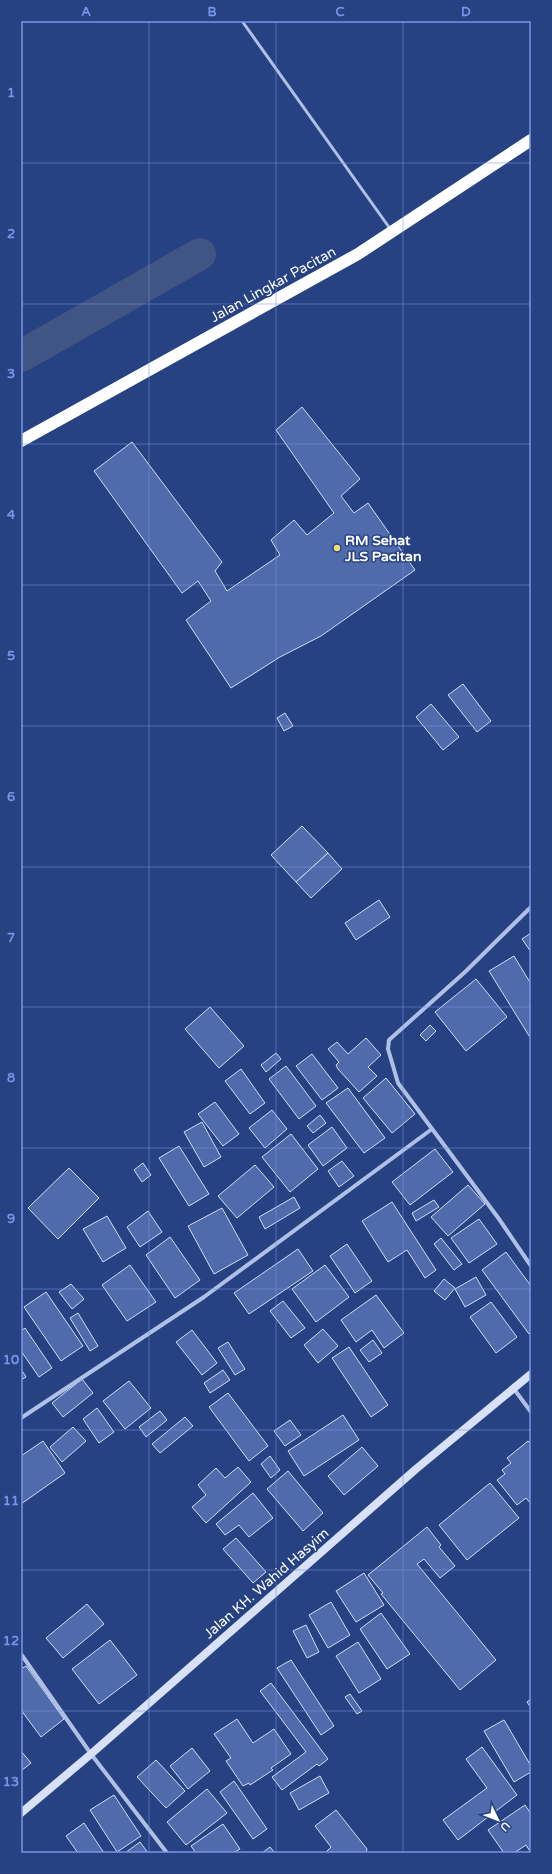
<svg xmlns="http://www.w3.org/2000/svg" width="552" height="1874" font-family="'Varela Round',sans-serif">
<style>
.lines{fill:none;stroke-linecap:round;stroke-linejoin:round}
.canal{stroke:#415584;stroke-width:32}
.building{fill:#4f6bab;stroke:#d2ddf5}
.lane{stroke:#afc0e7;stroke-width:3}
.street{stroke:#afc0e7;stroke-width:4}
.secondary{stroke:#d8e1f6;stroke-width:8}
.highway{stroke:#fff;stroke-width:12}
.grid{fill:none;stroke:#7795e8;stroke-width:1;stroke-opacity:0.55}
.poi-dot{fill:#efdd74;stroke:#264282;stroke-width:1.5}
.labels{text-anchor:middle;stroke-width:3;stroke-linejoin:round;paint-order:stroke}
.street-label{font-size:14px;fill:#fff;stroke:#264282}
.poi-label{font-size:14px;font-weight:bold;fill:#fff;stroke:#264282;text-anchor:start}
.neatline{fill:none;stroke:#7795e8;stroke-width:1.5}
.grid-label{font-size:13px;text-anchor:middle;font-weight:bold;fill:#7795e8}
</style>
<rect width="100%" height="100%" fill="#264282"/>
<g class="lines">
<path class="canal" d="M21,356L200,254"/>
</g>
<g class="building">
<path d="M302,407L360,479L341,496L354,513L368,503L415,570L321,636L280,657L231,688L186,620L211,601L198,581L182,593L94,471L132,442L222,562L215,571L227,591L280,555L271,540L294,520L307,535L334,513L276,430Z"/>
<path d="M463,684L491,721L477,732L448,695Z"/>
<path d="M431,704L459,737L443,750L416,717Z"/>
<path d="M285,713L293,726L284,731L277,718Z"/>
<path d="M302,826L328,853L296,882L271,855Z"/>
<path d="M328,853L342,869L311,898L296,882Z"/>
<path d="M379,900L390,917L356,940L345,923Z"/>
<path d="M531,933V952L522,939Z"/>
<path d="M514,956L531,984V1039L489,971Z"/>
<path d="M476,979L507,1017L466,1051L435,1012Z"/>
<path d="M210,1007L244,1046L219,1068L185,1029Z"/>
<path d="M430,1025L436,1031L426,1041L420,1035Z"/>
<path d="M366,1038L381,1055L368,1067L377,1076L359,1092L338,1069L336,1065L339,1062L328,1049L337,1042L348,1054Z"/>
<path d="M276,1053L281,1059L266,1072L261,1065Z"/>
<path d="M312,1054L338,1088L322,1100L296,1066Z"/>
<path d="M286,1066L316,1106L299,1119L269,1079Z"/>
<path d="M241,1069L265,1103L250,1114L225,1081Z"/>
<path d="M386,1078L415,1114L392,1133L363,1098Z"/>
<path d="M348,1088L385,1138L364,1153L326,1103Z"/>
<path d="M215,1102L239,1134L223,1146L198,1114Z"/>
<path d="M272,1110L287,1129L265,1148L249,1128Z"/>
<path d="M320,1115L326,1123L313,1133L307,1126Z"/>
<path d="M202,1122L221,1157L204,1167L184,1132Z"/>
<path d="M332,1127L347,1148L323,1166L308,1145Z"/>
<path d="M291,1134L318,1169L290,1192L262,1157Z"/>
<path d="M179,1146L209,1194L189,1206L159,1158Z"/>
<path d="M435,1149L453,1172L410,1205L392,1182Z"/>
<path d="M342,1161L354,1176L339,1187L328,1171Z"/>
<path d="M143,1163L151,1175L142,1182L134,1170Z"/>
<path d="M255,1165L274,1187L237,1218L218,1196Z"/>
<path d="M69,1168L99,1198L58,1239L28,1208Z"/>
<path d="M468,1185L485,1204L448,1236L431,1217Z"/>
<path d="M294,1197L300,1208L265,1229L259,1217Z"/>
<path d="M434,1200L439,1207L416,1221L412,1213Z"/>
<path d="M392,1202L436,1270L425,1278L407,1250L388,1262L362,1221Z"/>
<path d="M222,1208L248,1255L214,1274L188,1226Z"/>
<path d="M148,1211L162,1232L140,1247L127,1227Z"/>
<path d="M107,1216L126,1248L103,1262L83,1229Z"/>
<path d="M479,1219L497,1244L469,1263L451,1238Z"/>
<path d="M170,1237L200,1280L175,1298L146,1255Z"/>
<path d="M441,1238L462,1264L454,1270L434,1244Z"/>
<path d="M347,1244L372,1281L355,1293L330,1256Z"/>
<path d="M298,1249L313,1271L249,1314L234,1293Z"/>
<path d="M506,1252L531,1286V1332L529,1334L482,1270Z"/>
<path d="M130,1265L156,1302L127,1321L102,1285Z"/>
<path d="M325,1265L349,1297L316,1322L292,1289Z"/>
<path d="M476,1277L486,1295L465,1307L455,1289Z"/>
<path d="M444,1279L455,1288L445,1300L434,1291Z"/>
<path d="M71,1284L84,1299L72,1309L59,1292Z"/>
<path d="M46,1292L83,1346L61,1361L24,1307Z"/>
<path d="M376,1295L404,1333L384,1348L372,1330L356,1342L341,1320Z"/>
<path d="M283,1301L305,1328L291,1338L270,1311Z"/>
<path d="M491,1302L517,1337L496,1353L470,1317Z"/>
<path d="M78,1313L98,1346L90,1351L70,1318Z"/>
<path d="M25,1328L52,1368L39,1377L21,1351V1331Z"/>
<path d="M323,1329L338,1346L318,1363L304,1345Z"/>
<path d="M192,1330L217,1363L202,1375L176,1342Z"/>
<path d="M373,1340L382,1353L369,1362L360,1350Z"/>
<path d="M228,1342L245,1369L235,1375L218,1348Z"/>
<path d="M349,1347L388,1405L371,1417L332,1358Z"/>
<path d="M21,1369L26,1377L21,1380Z"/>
<path d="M223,1370L230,1380L210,1393L204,1383Z"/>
<path d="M82,1379L93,1393L63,1417L52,1403Z"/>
<path d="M129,1381L151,1408L125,1429L103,1401Z"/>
<path d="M228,1393L268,1446L249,1461L209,1407Z"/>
<path d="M97,1408L114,1432L99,1443L83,1419Z"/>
<path d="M160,1411L167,1420L146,1437L139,1427Z"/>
<path d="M343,1415L359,1440L304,1476L288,1451Z"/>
<path d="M185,1417L193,1426L160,1453L152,1444Z"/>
<path d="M290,1420L301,1435L285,1446L274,1431Z"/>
<path d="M73,1427L86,1441L62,1462L50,1447Z"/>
<path d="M43,1441L65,1473L21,1504V1456Z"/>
<path d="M528,1441L531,1444V1504L526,1498L517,1505L497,1480L505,1474L502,1470L511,1463L507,1458Z"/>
<path d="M362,1447L378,1466L344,1495L328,1476Z"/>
<path d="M270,1456L280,1470L271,1478L261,1464Z"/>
<path d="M238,1467L251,1482L206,1523L192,1507L206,1495L198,1485L216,1468L225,1478Z"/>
<path d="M288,1471L323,1513L303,1531L267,1489Z"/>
<path d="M490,1483L519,1518L467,1560L439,1525Z"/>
<path d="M253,1493L273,1518L249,1537L239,1525L225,1535L216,1524Z"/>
<path d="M427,1527L441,1545L439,1547L455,1566L440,1578L424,1559L417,1564L496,1660L460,1690L381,1594L383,1593L368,1575Z"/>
<path d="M236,1538L266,1572L253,1583L223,1549Z"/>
<path d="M364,1573L384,1605L356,1622L336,1591Z"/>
<path d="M331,1602L350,1635L328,1648L309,1615Z"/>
<path d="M87,1604L104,1624L63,1658L46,1638Z"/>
<path d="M381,1613L410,1654L387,1669L360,1629Z"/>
<path d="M306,1625L319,1652L307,1658L293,1631Z"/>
<path d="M110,1640L137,1675L99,1704L72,1669Z"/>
<path d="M358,1642L381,1679L359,1693L336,1656Z"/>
<path d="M291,1660L334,1726L321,1735L277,1668Z"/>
<path d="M26,1666L64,1719L41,1737L21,1710V1669Z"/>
<path d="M271,1683L328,1759L319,1766L317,1764L282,1790L272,1777L306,1752L260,1691Z"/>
<path d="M350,1694L362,1711L357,1714L345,1697Z"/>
<path d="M531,1699V1708L527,1702Z"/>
<path d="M237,1719L253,1743L274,1729L291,1754L271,1768L273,1770L250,1785L249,1783L243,1786L226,1761L231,1758L214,1734Z"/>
<path d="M504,1720L531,1766V1772L514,1782L484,1731Z"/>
<path d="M482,1747L517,1795L458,1840L443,1820L487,1788L466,1759Z"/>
<path d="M192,1748L210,1771L188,1789L170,1766Z"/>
<path d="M21,1751L31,1763L21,1771Z"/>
<path d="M156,1760L185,1791L166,1808L137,1777Z"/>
<path d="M320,1776L329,1793L299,1810L290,1793Z"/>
<path d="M234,1781L267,1829L253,1839L220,1792Z"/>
<path d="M207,1789L227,1813L186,1845L167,1822Z"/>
<path d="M114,1795L141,1836L117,1852L90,1810Z"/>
<path d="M525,1805L531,1814V1853L526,1845L514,1853H504L488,1830Z"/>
<path d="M336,1810L367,1849L366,1853H325L331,1847L315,1826Z"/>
<path d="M84,1823L104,1853H78L66,1836Z"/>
<path d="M223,1824L240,1849L233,1853H196L191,1846Z"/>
<path d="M140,1842L148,1853H125Z"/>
<path d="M270,1847L275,1853H262Z"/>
</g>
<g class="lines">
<path class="lane" d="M242,21L391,230"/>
<g class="street">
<path d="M531,907L465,972L389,1040L388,1049L398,1083L499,1219L531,1266"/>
<path d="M514,1389L531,1412"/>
<path d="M21,1418L204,1297L432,1129"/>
<path d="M21,1654L91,1754L167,1853"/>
</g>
<path class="secondary" d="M21,1813L91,1754L416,1469L531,1374"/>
<path class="highway" d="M21,441L358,254L531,140"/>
</g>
<path class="grid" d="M149,21V1853M276,21V1853M403,21V1853M21,163H531M21,304H531M21,444H531M21,585H531M21,726H531M21,867H531M21,1007H531M21,1148H531M21,1289H531M21,1430H531M21,1570H531M21,1711H531"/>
<circle class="poi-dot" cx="337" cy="548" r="4"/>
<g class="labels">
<g class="street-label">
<text transform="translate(273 284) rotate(-29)" y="5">Jalan Lingkar Pacitan</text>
<text transform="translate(266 1583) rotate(-41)" y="5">Jalan KH. Wahid Hasyim</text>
</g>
<g class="poi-label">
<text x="345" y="545">RM Sehat<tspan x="345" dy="16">JLS Pacitan</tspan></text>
</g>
</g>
<rect width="552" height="1874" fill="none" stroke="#264282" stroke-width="44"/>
<g transform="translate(498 1820) rotate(133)" stroke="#264282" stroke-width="3" paint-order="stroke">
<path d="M0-3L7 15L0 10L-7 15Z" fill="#ffffff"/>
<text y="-6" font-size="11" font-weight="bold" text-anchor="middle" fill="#ffffff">U</text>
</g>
<rect x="22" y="22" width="508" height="1830" class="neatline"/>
<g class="grid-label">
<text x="86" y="16">A</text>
<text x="212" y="16">B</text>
<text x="340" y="16">C</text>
<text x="466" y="16">D</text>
<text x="11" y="97">1</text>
<text x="11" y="238">2</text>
<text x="11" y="378">3</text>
<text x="11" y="519">4</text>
<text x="11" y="660">5</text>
<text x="11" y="801">6</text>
<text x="11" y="942">7</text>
<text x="11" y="1082">8</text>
<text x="11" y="1223">9</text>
<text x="11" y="1364">10</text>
<text x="11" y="1505">11</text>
<text x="11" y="1645">12</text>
<text x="11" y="1786">13</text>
</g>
</svg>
